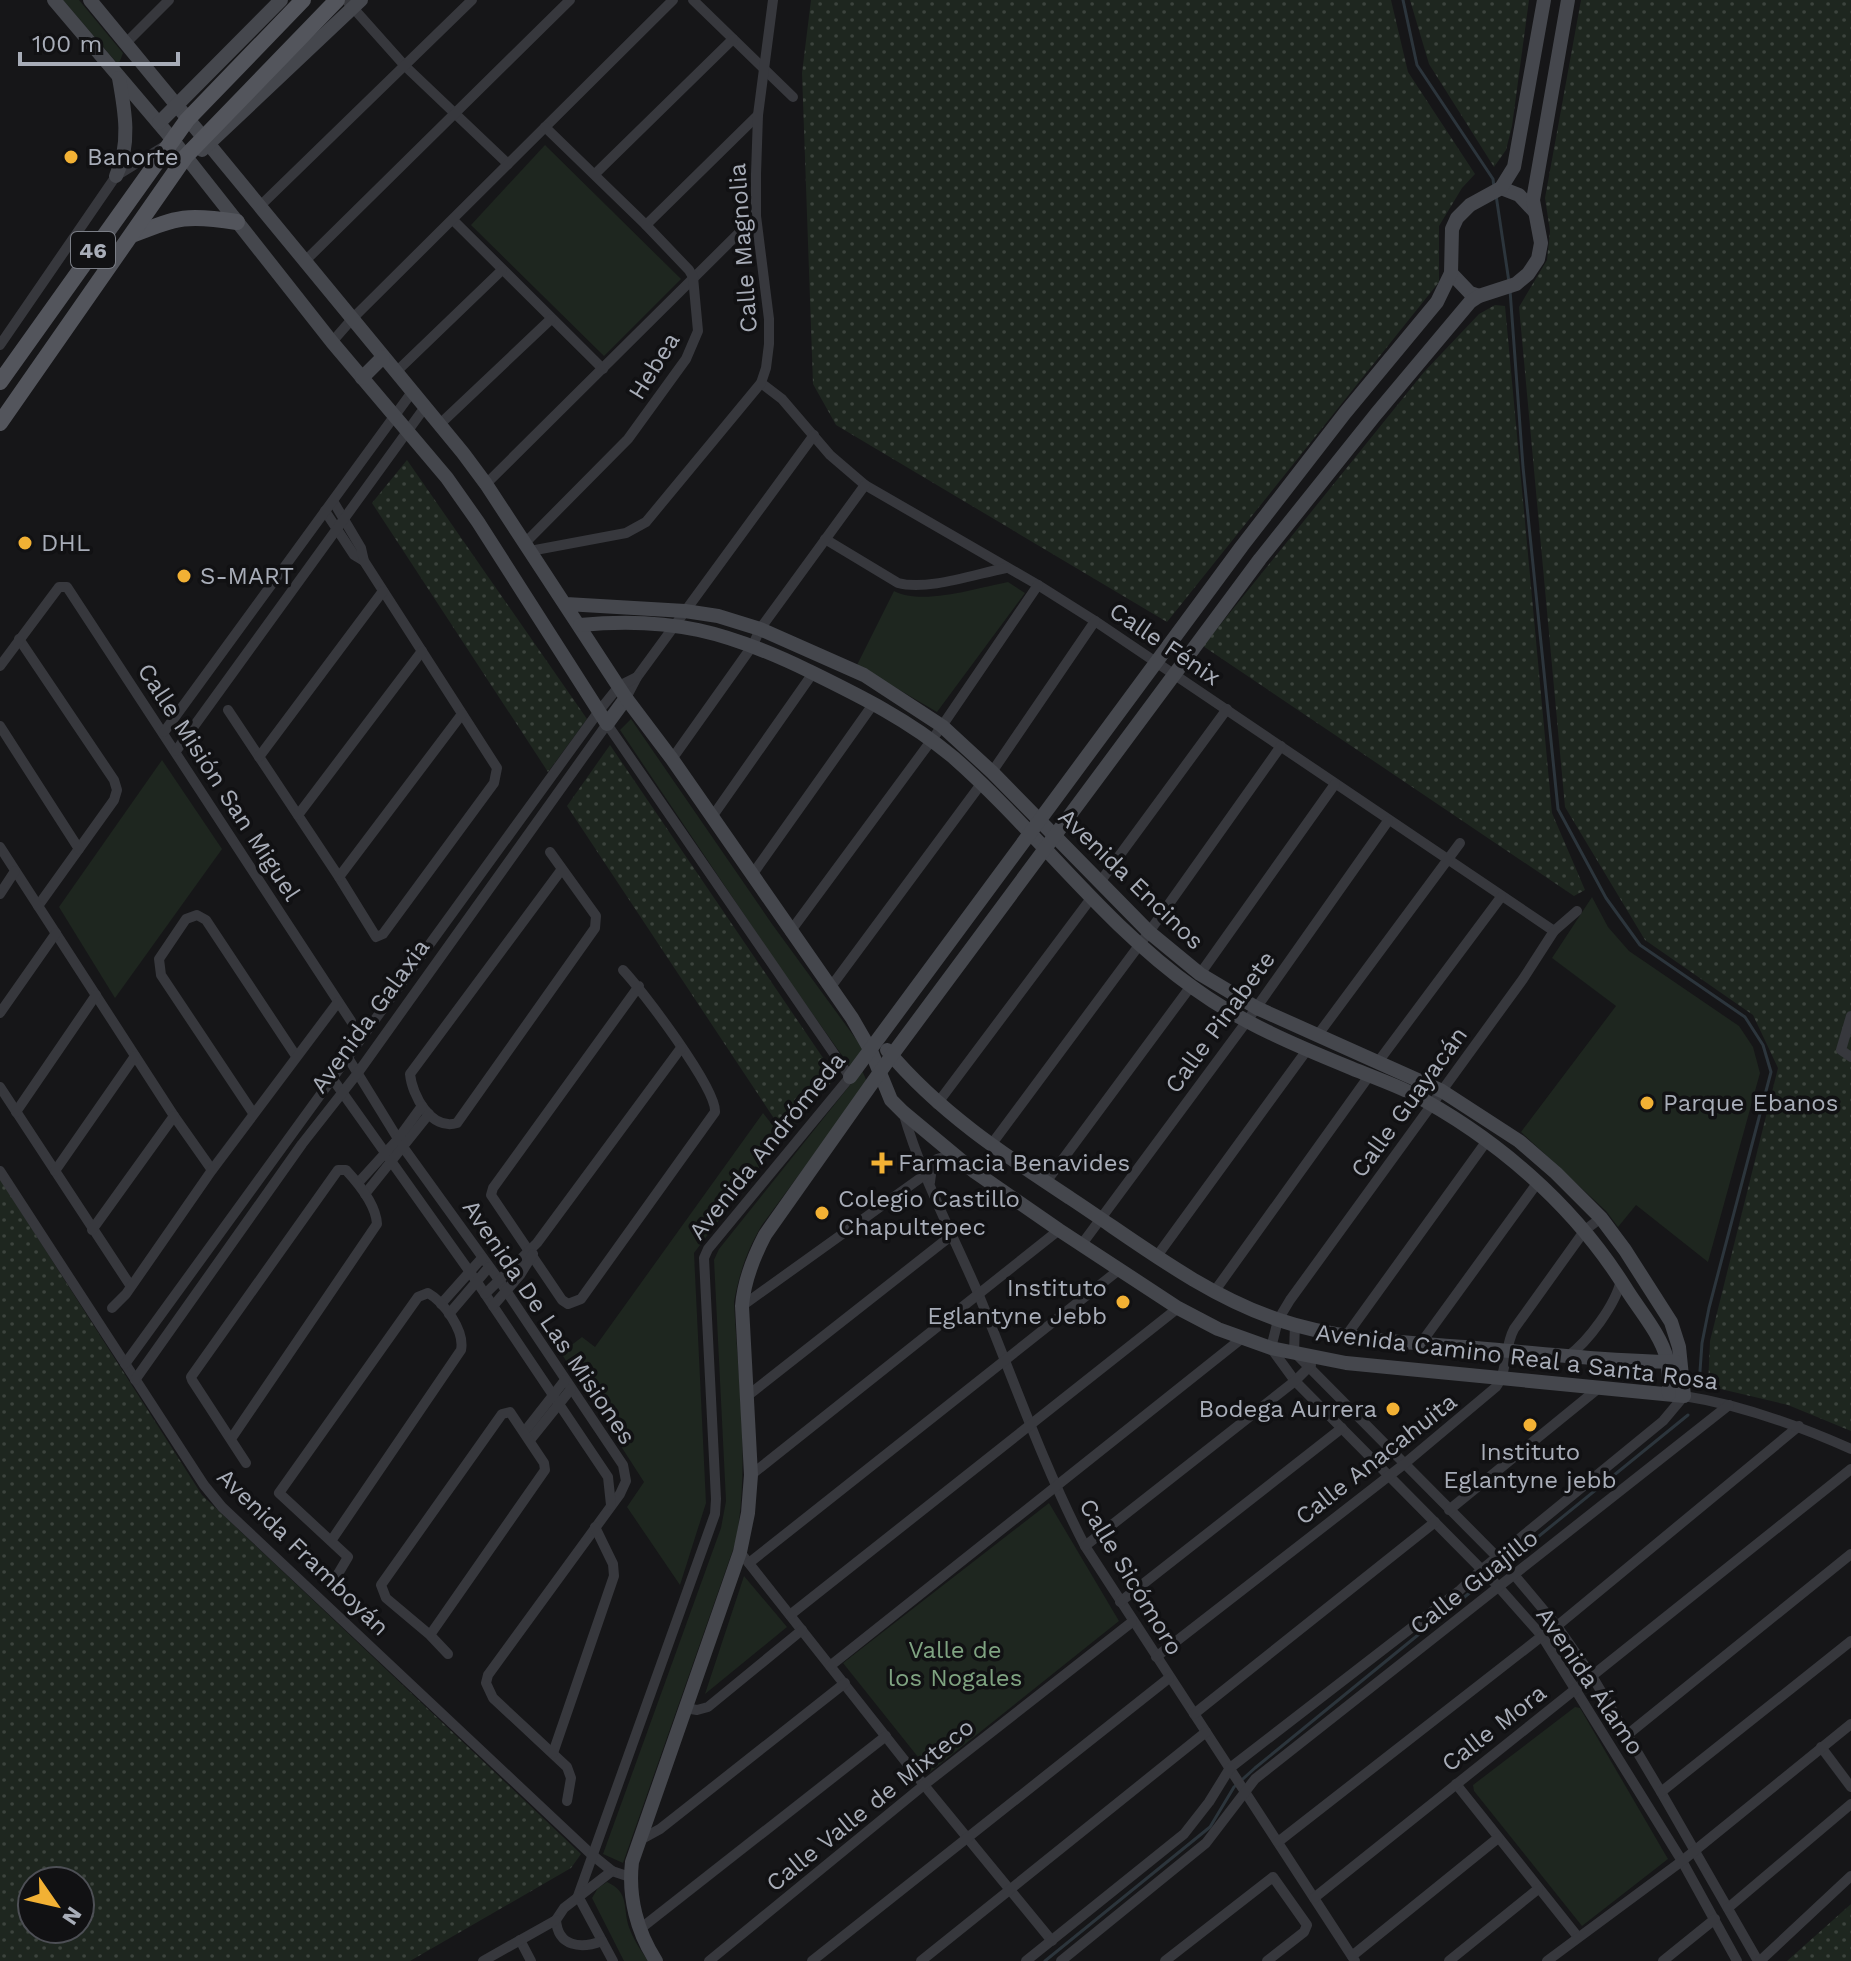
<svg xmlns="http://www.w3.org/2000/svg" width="1851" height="1961" font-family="'Work Sans',sans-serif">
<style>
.grass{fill:url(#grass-dots);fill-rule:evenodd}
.park{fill:#1e261f}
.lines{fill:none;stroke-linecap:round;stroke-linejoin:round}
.stream{stroke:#2c353c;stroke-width:3}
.street{stroke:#37383d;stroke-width:10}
.secondary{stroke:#45474d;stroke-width:14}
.primary{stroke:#53555c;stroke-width:16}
.poi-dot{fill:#f2b134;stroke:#111113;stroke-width:3}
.labels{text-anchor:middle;stroke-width:7;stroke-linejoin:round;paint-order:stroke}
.shield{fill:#111113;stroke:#7b7e86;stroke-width:2}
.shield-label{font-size:22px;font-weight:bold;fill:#a8adb8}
.poi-label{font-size:24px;fill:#a8adb8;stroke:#111113;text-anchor:start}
.street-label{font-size:24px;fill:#a8adb8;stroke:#111113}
.park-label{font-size:24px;fill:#7fa381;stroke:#111113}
</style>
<defs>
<pattern id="grass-dots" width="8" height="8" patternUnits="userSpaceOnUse" patternTransform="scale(2)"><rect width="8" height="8" fill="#1e261f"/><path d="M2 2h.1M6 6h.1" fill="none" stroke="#3c433d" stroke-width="1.8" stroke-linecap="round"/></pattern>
</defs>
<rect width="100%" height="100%" fill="#161618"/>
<g class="grass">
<path d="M811,0H1391L1408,72L1475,174L1462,188L1439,226V282L1167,622L836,425L813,384L802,73Z"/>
<path d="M1410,0H1529L1512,126L1506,150L1494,167L1429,64Z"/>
<path d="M1581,0H1851V1431L1788,1405L1708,1386L1710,1341L1778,1068L1753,1015L1645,940L1565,807L1519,307L1547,260L1550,231L1545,198Z"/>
<path d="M1495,305L1505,306L1552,813L1585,890L1574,896L1203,646L1424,372L1479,314Z"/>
<path d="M407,460L587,719L548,772L372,503Z"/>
<path d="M610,745L836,1077L785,1135L567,806Z"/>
<path d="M0,1179L202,1495L581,1854L571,1868L410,1961H0ZM32,1881H80V1929H32Z"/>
<path d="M1851,1904V1961H1787Z"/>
</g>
<g class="park">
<path d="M63,0H79L123,53L120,61L117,63Z"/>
<path d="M545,145L681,279L604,356L471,225Z"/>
<path d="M1008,582L1025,593L937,712L857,665L894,591C923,606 976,588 1008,582Z"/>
<path d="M631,719L772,924L864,1050L851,1068L782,971L620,730Z"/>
<path d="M162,760L222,849L115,998L59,907Z"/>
<path d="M1592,897L1608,927L1629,951L1739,1026L1753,1047L1760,1073L1708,1262L1636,1205L1618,1227L1606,1211L1521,1132L1616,1006L1552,958Z"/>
<path d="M862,1070L867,1082L762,1225C747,1250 739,1274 734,1302C738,1381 750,1463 736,1541L623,1863L603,1854L721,1528L726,1501L714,1260L719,1249Z"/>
<path d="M763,1113L782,1137L694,1253L706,1503L680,1585L627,1507L644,1482L561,1353L582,1337L595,1347Z"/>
<path d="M1049,1503L1119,1621L930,1772L843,1663Z"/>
<path d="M744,1576L787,1627L705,1694Z"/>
<path d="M1575,1707L1580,1708L1668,1859L1582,1926L1474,1791L1473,1785Z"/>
<path d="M607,1882C632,1893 621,1911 631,1932C635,1942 642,1952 648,1961H624L592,1898L598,1888Z"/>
</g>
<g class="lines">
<g class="stream">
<path d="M1403,0L1417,65L1493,179L1494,187"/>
<path d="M1496,195L1509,282"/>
<path d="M1510,290L1523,467L1558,809L1606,898L1640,945L1745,1017L1763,1045L1771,1072L1709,1308L1702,1343L1699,1385"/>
<path d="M1512,1558L1688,1415"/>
<path d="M1045,1961L1210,1827L1234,1787L1255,1768L1478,1586"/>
</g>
<g class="street">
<path d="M346,0L405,66L508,164"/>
<path d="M693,0L793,97"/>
<path d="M125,44L169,0"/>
<path d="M595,174L733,39"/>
<path d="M259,207L472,0"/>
<path d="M453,220L603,369"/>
<path d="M646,225L758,115"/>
<path d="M304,262L570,0"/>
<path d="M332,342L352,319L673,0"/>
<path d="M0,345L116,176L163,147"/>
<path d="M396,372L502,270"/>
<path d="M761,383L782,399L830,455L865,485L1038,585L1095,621L1554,931"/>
<path d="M439,425L551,319"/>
<path d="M486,484L756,216"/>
<path d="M325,511L354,555L364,561"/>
<path d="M825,539L898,583C927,591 975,574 1006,568"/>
<path d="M525,543L628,439L686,359L698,331L693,277L689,270L646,225L545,127"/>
<path d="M530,551L626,533L646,522L761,383L766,368L769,344V319L756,216V174L758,115L773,0"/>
<path d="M19,639L114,780L117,790L114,800L38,906"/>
<path d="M0,666L59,587H67L351,1021"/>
<path d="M626,698L637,677L814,435"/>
<path d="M228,710L339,877L373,932L376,937L383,934L494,783L497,768L364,561L361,548L333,501"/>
<path d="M0,726L79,849"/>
<path d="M164,732L412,392"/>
<path d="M176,751L425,407"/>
<path d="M259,757L383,591"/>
<path d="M672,759L753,645L760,629L865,485"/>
<path d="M992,772L1095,621"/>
<path d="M298,815L422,651"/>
<path d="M712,817L813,673"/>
<path d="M0,847L174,1116L212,1170"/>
<path d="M550,852L596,916L595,928L457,1123C431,1131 412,1095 410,1074L562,869"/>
<path d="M752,875L874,703"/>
<path d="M339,877L462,714"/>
<path d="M1100,882L1227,709"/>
<path d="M0,894L15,871"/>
<path d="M1577,911L1554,931L1523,979L1290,1300L1278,1320L1271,1348L1295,1381L1495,1583L1542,1636L1682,1861L1737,1961"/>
<path d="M790,932L942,726L1038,585"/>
<path d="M623,970C642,990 717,1089 715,1112L581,1299L568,1304L562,1300L491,1195L493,1188L639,986"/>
<path d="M1200,974L1335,784"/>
<path d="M830,988L981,784"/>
<path d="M0,1013L56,933"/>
<path d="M1851,1016L1841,1050L1851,1057"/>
<path d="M1317,1036L1460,843"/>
<path d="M347,1056L403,1147L499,1280L623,1465L626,1481L620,1494L488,1675L486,1683L493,1698L567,1767L571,1778L567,1801"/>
<path d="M1378,1062L1501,897"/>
<path d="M332,1078L477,1282L608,1477L611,1505"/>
<path d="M0,1087L130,1285"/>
<path d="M937,1104L1092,897"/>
<path d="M16,1112L96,995"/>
<path d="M903,1112C921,1175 952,1233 978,1293C1013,1378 1043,1465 1085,1546L1355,1961"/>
<path d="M253,1113L161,975L159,959L186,919L197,915L206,920L296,1056"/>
<path d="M991,1145L1149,932L1281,746"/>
<path d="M0,1171L204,1485L222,1507L591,1854L612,1871L630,1877"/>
<path d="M55,1171L135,1056"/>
<path d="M930,1182L932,1167L937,1159L947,1156L956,1158"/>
<path d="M1046,1182L1191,986"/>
<path d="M358,1183L398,1139L422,1106"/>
<path d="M365,1194L429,1114"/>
<path d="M92,1230L174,1116"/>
<path d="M1082,1244L1247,1021L1388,821"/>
<path d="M1157,1256L1307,1050"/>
<path d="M1214,1292L1369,1076"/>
<path d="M485,1294L537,1243L681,1048"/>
<path d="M441,1304L482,1258"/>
<path d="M493,1306L520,1275L533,1254"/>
<path d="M742,1306L926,1174"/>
<path d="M112,1308L126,1294L212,1170L338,1002"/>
<path d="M449,1314L489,1267"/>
<path d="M1295,1324L1294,1352L1511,1571L1557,1626L1592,1676L1661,1792L1758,1961"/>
<path d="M1346,1336L1486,1142"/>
<path d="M1421,1343L1538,1182"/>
<path d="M1568,1356C1588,1342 1616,1304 1621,1280"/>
<path d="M125,1364L599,711L619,686L637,677"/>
<path d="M135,1380L302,1144L357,1074L607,724L850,1077L708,1249L704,1258L716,1499L715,1514L578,1896L613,1961"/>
<path d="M746,1397L952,1235"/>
<path d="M525,1431L565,1380"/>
<path d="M231,1439L377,1224C376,1205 359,1184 346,1170H338L191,1377L192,1380L246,1463"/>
<path d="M530,1440L571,1389"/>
<path d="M751,1475L1059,1230"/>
<path d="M1449,1510L1600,1387"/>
<path d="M331,1541L461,1350C465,1331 444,1302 428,1293L418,1297L279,1493L348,1557L332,1584"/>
<path d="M1085,1546L1295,1381L1311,1365"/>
<path d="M740,1552L924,1785L1052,1941"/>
<path d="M749,1563L1120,1269"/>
<path d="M1120,1602L1342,1428"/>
<path d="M790,1615L1178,1308"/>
<path d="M1557,1626L1799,1426"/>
<path d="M430,1635L545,1470L544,1463L510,1412L502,1414L381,1585L386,1598L430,1635L448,1654"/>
<path d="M1156,1657L1403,1465L1496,1387C1508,1371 1504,1347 1514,1329L1585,1230L1601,1218"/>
<path d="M830,1666L1241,1339"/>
<path d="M685,1708L697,1710L708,1707L802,1630"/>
<path d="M1194,1714L1435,1522"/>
<path d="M1627,1735L1851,1554"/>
<path d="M1821,1747L1851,1787"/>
<path d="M553,1753L614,1576L613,1564L595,1527"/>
<path d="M1456,1784L1578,1937"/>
<path d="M1661,1792L1851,1641"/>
<path d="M638,1841L660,1829L845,1683"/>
<path d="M1278,1842L1542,1636"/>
<path d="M1314,1898L1851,1469"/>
<path d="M1728,1908L1851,1804"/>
<path d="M640,1929L886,1736"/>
<path d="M520,1940L531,1961"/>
<path d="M602,1941C581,1949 558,1947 556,1920L564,1908L612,1871"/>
<path d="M1352,1956L1498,1838"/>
<path d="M483,1961L556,1920"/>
<path d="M709,1961L924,1785L1132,1622"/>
<path d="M812,1961L1169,1678"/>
<path d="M921,1961L1206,1732"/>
<path d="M1026,1961L1184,1834L1209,1802L1230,1768L1459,1591L1481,1570L1663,1421L1684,1396C1742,1405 1797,1425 1851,1449"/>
<path d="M1061,1961L1206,1843L1255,1779L1729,1405"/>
<path d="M1165,1961L1273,1877L1307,1925L1304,1932L1267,1961"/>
<path d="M1449,1961L1538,1889"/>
<path d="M1547,1961L1682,1861L1851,1724"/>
<path d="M1663,1961L1715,1919"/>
<path d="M1760,1961L1851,1876"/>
</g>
<g class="secondary">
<path d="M54,0L172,139L332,342L447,478L478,522L607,724L626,698"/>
<path d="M90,0L463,453L486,484L626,698L672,759L852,1018L871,1051L891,1100L903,1112L975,1172L1059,1230L1178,1308L1218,1329L1271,1348L1346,1363L1684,1396L1679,1347L1671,1322L1625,1250L1601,1218L1556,1173L1519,1141L1442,1091L1257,1008L1200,974L1149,932L992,772L942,726L864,675L760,629L718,616L685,611L566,604"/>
<path d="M159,123L281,0"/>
<path d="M202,150L361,0"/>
<path d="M116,176C131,145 125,111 119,78"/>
<path d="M1501,188L1519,195L1534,211"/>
<path d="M1451,273L1470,293L1479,296"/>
<path d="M362,378L383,357"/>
<path d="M580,625C670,616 729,632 809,671C860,696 909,720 953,757C1037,831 1103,924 1195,989C1242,1023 1297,1046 1351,1068C1370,1076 1390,1083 1409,1092C1495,1137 1573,1204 1625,1287C1639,1310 1660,1333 1667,1359C1669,1370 1669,1383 1669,1394"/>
<path d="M887,1050C939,1112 1003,1154 1070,1198C1137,1242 1202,1294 1279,1320C1338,1340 1403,1342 1465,1347C1535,1353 1606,1361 1676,1362"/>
<path d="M850,1077L1242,546L1345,413L1437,302L1451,273L1452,229L1457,218L1470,205L1501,188L1514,167L1544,0"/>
<path d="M656,1961C637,1932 628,1897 632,1862L740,1552L748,1513L751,1475L742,1306C744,1281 753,1258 765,1235L892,1055L1260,559L1376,414L1470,302L1479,296L1516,284L1528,274L1538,259L1541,243L1533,200L1568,0"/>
</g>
<g class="primary">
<path d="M132,235C179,217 186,214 237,222"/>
<path d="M0,382L187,120L303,0"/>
<path d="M0,423L186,156L337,0"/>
</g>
</g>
<g class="poi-dot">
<circle cx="71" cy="157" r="8"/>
<circle cx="25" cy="543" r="8"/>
<circle cx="184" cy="576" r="8"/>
<circle cx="1647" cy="1103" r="8"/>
<path d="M878 1151h8v8h8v8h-8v8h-8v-8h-8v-8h8z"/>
<circle cx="822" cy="1213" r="8"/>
<circle cx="1123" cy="1302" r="8"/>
<circle cx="1393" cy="1409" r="8"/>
<circle cx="1530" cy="1425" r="8"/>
</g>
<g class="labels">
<rect class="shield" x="71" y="232" width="44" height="36" rx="6"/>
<g class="shield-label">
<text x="93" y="258">46</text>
</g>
<g class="poi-label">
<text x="87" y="165">Banorte</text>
<text x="41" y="551">DHL</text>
<text x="200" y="584">S-MART</text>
<text x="1663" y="1111">Parque Ebanos</text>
<text x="898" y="1171">Farmacia Benavides</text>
<text x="838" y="1207">Colegio Castillo<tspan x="838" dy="28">Chapultepec</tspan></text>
<text x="1107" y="1296" text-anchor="end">Instituto<tspan x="1107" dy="28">Eglantyne Jebb</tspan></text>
<text x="1377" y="1417" text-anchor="end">Bodega Aurrera</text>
<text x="1530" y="1460" text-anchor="middle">Instituto<tspan x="1530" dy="28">Eglantyne jebb</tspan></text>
</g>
<g class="street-label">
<text transform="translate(743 248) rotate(-94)" y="8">Calle Magnolia</text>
<text transform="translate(654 366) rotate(-58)" y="8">Hebea</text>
<text transform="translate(1165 644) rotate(34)" y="8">Calle Fénix</text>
<text transform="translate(219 782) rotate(57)" y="8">Calle Misión San Miguel</text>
<text transform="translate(1131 879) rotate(44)" y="8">Avenida Encinos</text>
<text transform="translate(370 1016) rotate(-54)" y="8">Avenida Galaxia</text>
<text transform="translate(1220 1022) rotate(-54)" y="8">Calle Pinabete</text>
<text transform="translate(1409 1102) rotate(-54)" y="8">Calle Guayacán</text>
<text transform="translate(767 1146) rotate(-51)" y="8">Avenida Andrómeda</text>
<text transform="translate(549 1322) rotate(56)" y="8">Avenida De Las Misiones</text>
<text transform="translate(1517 1357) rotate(7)" y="8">Avenida Camino Real a Santa Rosa</text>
<text transform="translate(1376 1459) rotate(-38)" y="8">Calle Anacahuita</text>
<text transform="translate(303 1552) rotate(44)" y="8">Avenida Framboyán</text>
<text transform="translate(1131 1577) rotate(59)" y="8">Calle Sicómoro</text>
<text transform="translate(1474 1582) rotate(-38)" y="8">Calle Guajillo</text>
<text transform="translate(1590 1681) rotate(56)" y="8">Avenida Álamo</text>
<text transform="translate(1494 1728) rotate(-38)" y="8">Calle Mora</text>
<text transform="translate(870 1805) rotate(-39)" y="8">Calle Valle de Mixteco</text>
</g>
<g class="park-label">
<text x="955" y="1658">Valle de<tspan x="955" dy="28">los Nogales</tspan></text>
</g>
</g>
<g transform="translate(56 1905) rotate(124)"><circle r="38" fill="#111113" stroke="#4d4f55" stroke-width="2"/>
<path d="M0-6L14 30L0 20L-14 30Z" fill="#f2b134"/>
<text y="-12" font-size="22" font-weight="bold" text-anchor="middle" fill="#a8adb8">N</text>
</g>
<path d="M20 52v12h158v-12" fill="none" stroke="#a8adb8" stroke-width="4"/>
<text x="32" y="52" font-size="24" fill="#a8adb8" stroke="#111113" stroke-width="6" paint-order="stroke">100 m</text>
</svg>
